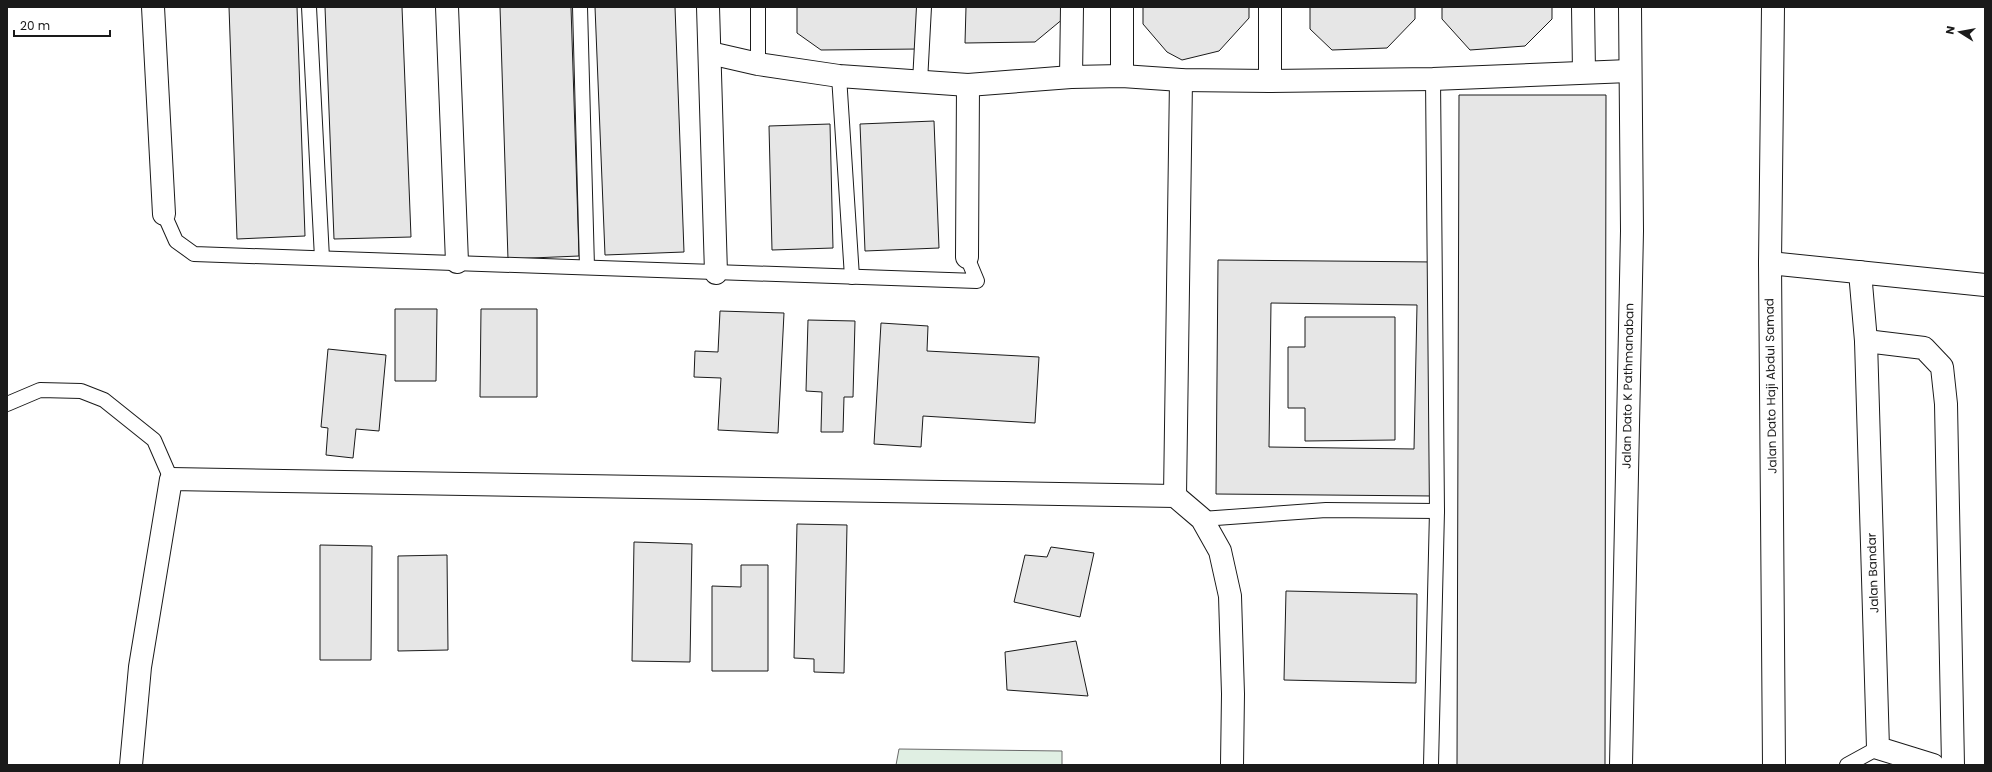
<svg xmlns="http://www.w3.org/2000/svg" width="1992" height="772" font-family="Poppins,sans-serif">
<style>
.green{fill:#e0efe3;stroke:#6a6a6a}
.building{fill:#e6e6e6;stroke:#1a1a1a;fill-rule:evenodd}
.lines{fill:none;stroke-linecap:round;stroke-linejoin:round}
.service-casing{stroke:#1a1a1a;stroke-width:16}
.minor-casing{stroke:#1a1a1a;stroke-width:24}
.tertiary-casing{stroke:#1a1a1a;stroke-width:24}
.primary-casing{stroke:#1a1a1a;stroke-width:24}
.service{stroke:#fff;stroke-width:14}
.minor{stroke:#fff;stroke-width:22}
.tertiary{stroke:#fff;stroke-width:22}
.primary{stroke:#fff;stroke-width:22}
.labels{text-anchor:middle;stroke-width:3;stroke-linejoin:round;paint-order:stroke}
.street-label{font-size:12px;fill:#1a1a1a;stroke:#fff}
</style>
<rect width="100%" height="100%" fill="#fff"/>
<path class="green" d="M899,749L1062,751V765H896Z"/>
<g class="building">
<path d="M229,7H297L305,236L237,239Z"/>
<path d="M325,7H402L411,237L334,239Z"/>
<path d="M500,7H571L579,256L508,259Z"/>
<path d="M595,7H675L684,252L605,255Z"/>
<path d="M797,7H919V49L821,50L797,33Z"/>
<path d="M966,7H1064V18L1035,42L965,43Z"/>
<path d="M1143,7H1249V18L1219,51L1182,60L1167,52L1143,24Z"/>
<path d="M1310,7H1415V19L1387,48L1332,50L1310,29Z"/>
<path d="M1442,7H1552V19L1525,46L1470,50L1442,19Z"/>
<path d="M1459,95H1606L1605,765H1457Z"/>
<path d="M934,121L939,248L865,251L860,124Z"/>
<path d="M830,124L833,248L772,250L769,126Z"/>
<path d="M1218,260L1435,262L1433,496L1216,494ZM1271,303L1417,305L1414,449L1269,447Z"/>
<path d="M395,309H437L436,381H395Z"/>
<path d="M481,309H537V397H480Z"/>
<path d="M720,311L784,313L778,433L718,430L721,378L694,377L695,351L718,352Z"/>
<path d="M1305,317H1395V440L1305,441V408H1288V347H1305Z"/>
<path d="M808,320L855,321L853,397H844L843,432H821L822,392L806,391Z"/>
<path d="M881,323L928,326L927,351L1039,357L1035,423L923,416L921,447L874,444Z"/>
<path d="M328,349L386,355L379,431L356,429L353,458L326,455L328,428L321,427Z"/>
<path d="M797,524L847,525L844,673L814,672V659L794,658Z"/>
<path d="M634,542L692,544L690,662L632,661Z"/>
<path d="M320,545L372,546L371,660H320Z"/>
<path d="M1051,547L1094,553L1080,617L1014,602L1025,555L1047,557Z"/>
<path d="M447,555L448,650L398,651V556Z"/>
<path d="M741,565H768V671H712V586L741,587Z"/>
<path d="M1286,591L1417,594L1416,683L1284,680Z"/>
<path d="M1076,641L1088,696L1007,690L1005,652Z"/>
</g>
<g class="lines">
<g class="service-casing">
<g id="service">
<path d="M309,7L322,258"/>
<path d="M580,7L587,267"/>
<path d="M758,7V64"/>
<path d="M839,76L852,277"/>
<path d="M920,82L924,7"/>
<path d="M164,214L176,241L194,254L977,281L967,257"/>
<path d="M7,404L40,390L81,391L104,400L154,440L171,479"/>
<path d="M1202,519L1326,510L1437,511"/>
<path d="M1431,765L1437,511L1433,79"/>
<path d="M1847,765L1878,748"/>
</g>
</g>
<g class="minor-casing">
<g id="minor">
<path d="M153,7L164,214"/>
<path d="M447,7L457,262"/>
<path d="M708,7L716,273"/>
<path d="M1122,7V76"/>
<path d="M1583,7L1584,72"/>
<path d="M710,53L758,64L839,76L968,85L1071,77L1122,76L1181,80L1270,81L1433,79L1629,71"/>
<path d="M1071,77L1072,7"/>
<path d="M1270,81V7"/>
<path d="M967,257L968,85"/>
<path d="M1770,263L1985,285"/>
<path d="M1860,272L1866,341L1878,748L1933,765"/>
<path d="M1866,341L1924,348L1942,367L1946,404L1953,765"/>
<path d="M1175,496L1181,80"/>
<path d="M131,765L140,667L171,479L1175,496L1202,519L1220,551L1230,596L1233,694L1232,765"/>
</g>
</g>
<g class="tertiary-casing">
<path id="tertiary" d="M1621,765L1632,231L1630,7"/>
</g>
<g class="primary-casing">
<path id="primary" d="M1773,7L1770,263L1774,765"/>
</g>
<use href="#service" class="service"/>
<use href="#minor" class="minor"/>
<use href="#tertiary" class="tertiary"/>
<use href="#primary" class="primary"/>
</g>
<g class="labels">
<g class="street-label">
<text transform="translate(1628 386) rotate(-89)" y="4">Jalan Dato K Pathmanaban</text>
<text transform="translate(1771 386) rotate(-91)" y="4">Jalan Dato Haji Abdul Samad</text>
<text transform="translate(1873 573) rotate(-92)" y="4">Jalan Bandar</text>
</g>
</g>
<rect width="1992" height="772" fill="none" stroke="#1a1a1a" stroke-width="16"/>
<g transform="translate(1960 32) rotate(281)" stroke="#ffffff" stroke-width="3" paint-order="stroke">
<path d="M0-3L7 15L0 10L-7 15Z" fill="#1a1a1a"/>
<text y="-6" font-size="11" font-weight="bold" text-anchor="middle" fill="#1a1a1a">N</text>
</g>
<path d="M14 30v6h96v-6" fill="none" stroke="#1a1a1a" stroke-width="2"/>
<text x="20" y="30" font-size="12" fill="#1a1a1a" stroke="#ffffff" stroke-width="3" paint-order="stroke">20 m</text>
</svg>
